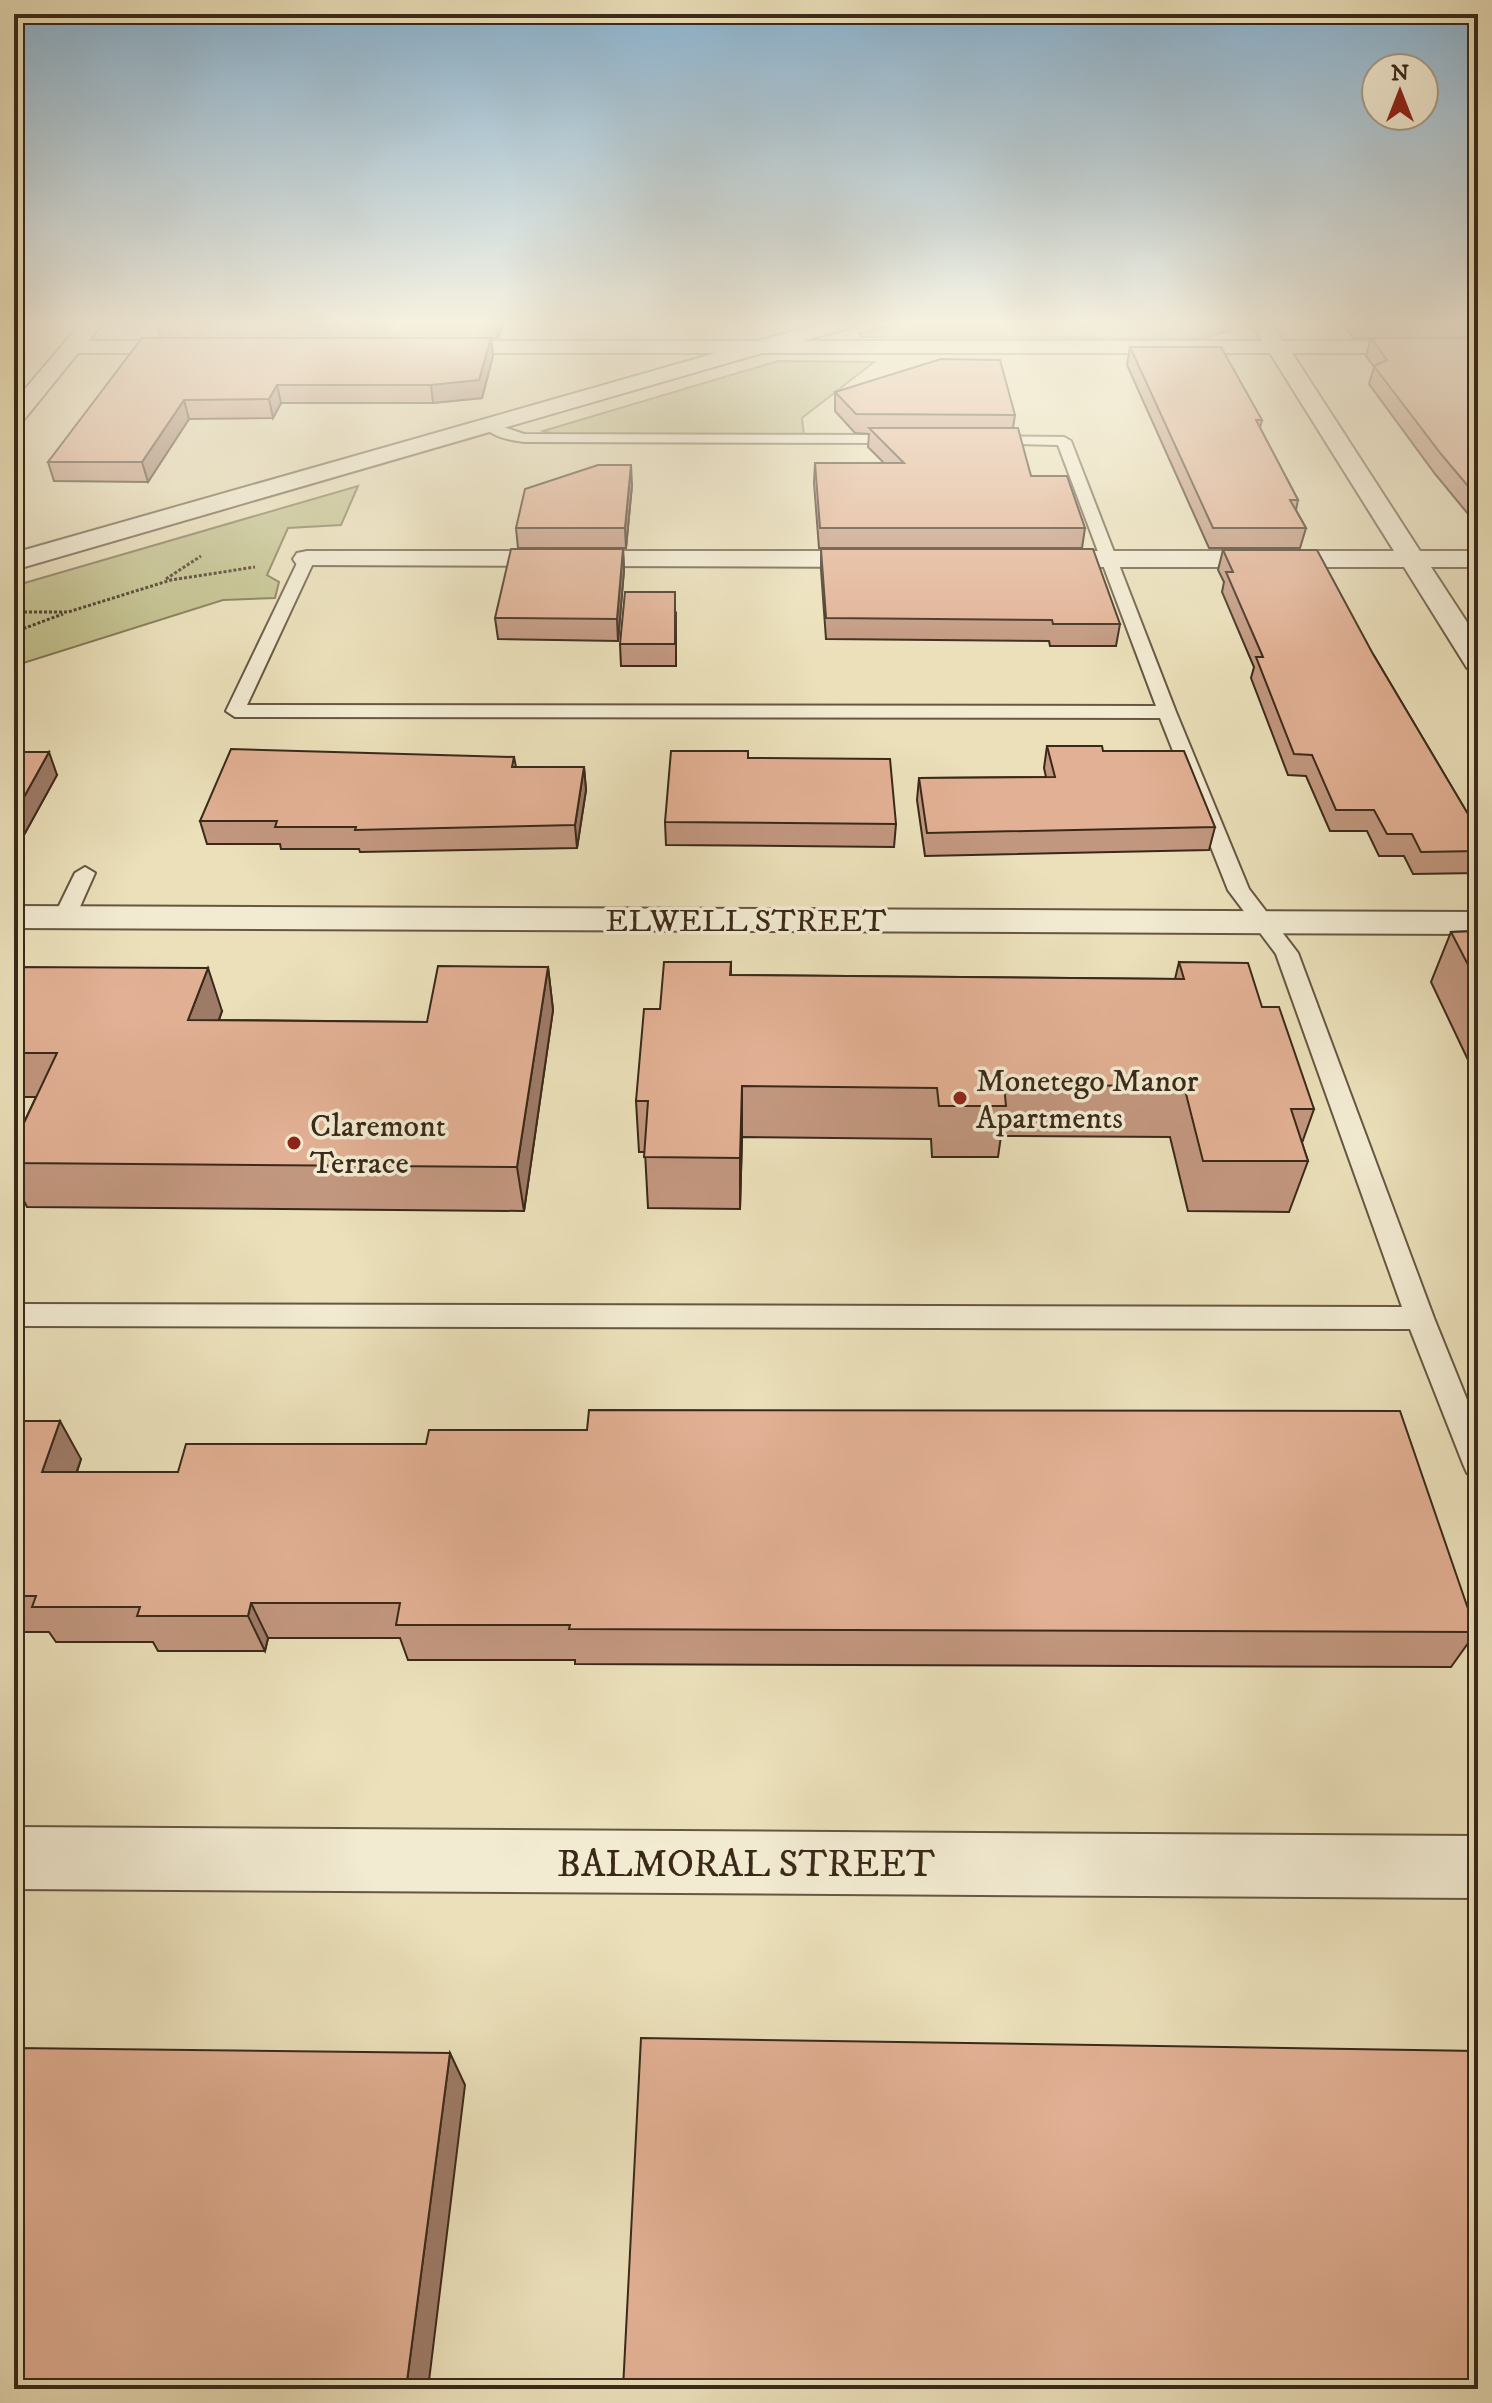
<svg xmlns="http://www.w3.org/2000/svg" width="1492" height="2403" font-family="'IM FELL DW Pica',serif">
<style>
.green{fill:#c0c08a;stroke:#7d7452;stroke-width:2}
.lines{fill:none;stroke-linecap:round;stroke-linejoin:round}
.service-casing{stroke:#665741;stroke-width:4}
.minor-casing{stroke:#665741;stroke-width:4}
.tertiary-casing{stroke:#665741;stroke-width:4}
.path{stroke:#3a2919;stroke-width:3;stroke-dasharray:3 2;stroke-linecap:butt}
.service{fill:#f2ebd2;fill-rule:evenodd}
.minor{fill:#f2ebd2;fill-rule:evenodd}
.tertiary{fill:#f2ebd2;fill-rule:evenodd}
.wall{fill:#c2977f;stroke:#3a2919;stroke-width:2}
.shaded-wall{fill:#9e7b68;stroke:#3a2919;stroke-width:2}
.building{fill:#e2b094;stroke:#3a2919;stroke-width:2}
.poi-dot{fill:#8f2418;stroke:#f2ebd2;stroke-width:3}
.labels{text-anchor:middle;stroke-width:7;stroke-linejoin:round;paint-order:stroke}
.street-label{font-size:32px;fill:#3a2919;stroke:#f2ebd2}
.poi-label{font-size:32px;fill:#3a2919;stroke:#f2ebd2;text-anchor:start}
.near-street-label{font-size:38px;fill:#3a2919;stroke:#f2ebd2}
</style>
<rect width="100%" height="100%" fill="#ebe0ba"/>
<filter id="stains"><feTurbulence type="fractalNoise" baseFrequency=".0025" numOctaves="4"/><feColorMatrix values="0 0 0 0 .2 0 0 0 0 .09 0 0 0 0 .02 0 0 0 .5 -.17"/></filter>
<radialGradient id="worn" r=".72"><stop offset=".6" stop-color="#630" stop-opacity="0"/><stop offset="1" stop-color="#630" stop-opacity=".3"/></radialGradient>
<g class="green">
<path d="M901,322H1227L1232,330L1205,338L860,337V334Z"/>
<path d="M778,361L874,362L802,418L804,435H557L543,431Z"/>
<path d="M358,486L341,525L288,528L267,575L279,582L275,598L223,600L14,666V586Z"/>
</g>
<g class="lines">
<g class="service-casing">
<g id="service">
<path d="M489,422L524,434L902,435L909,439L902,443L524,442C508,440 494,437 482,426Z"/>
<path d="M985,436L1064,437L1071,441L1176,712L1249,889L1298,953L1434,1318L1478,1427V1477L1467,1473L1463,1464L1410,1329L14,1326V1304L1402,1307L1276,954L1228,890L1160,718L235,717L226,711L299,559L307,554L315,559L247,705L1156,706L1058,445L980,443L978,440Z"/>
<path d="M85,867L95,873L75,918L72,923H56L53,918L75,873Z"/>
</g>
</g>
<g class="minor-casing">
<g id="minor">
<path d="M82,322L101,324L89,341H195L206,347L195,353H78L22,422L14,424V402Z"/>
<path d="M1259,322L1271,323L1283,341H1478V353H1292L1420,551H1478V567H1431L1478,639V671L1467,668L1404,567H1038L1028,565L1024,559L1028,553L1038,551H1394L1270,353H432L421,347L432,341H1262L1253,327Z"/>
<path d="M307,551H881L891,553L895,559L891,565L881,567L297,565L293,559L297,553Z"/>
<path d="M14,906L1478,912V934L14,928Z"/>
<path d="M14,1827L1478,1836V1898L14,1889Z"/>
</g>
</g>
<g class="tertiary-casing">
<path id="tertiary" d="M825,322H858L855,326L14,570V553Z"/>
</g>
<g class="path">
<path d="M166,579L201,556"/>
<path d="M14,612H68L171,580L255,567"/>
<path d="M14,632L63,614"/>
</g>
<use href="#service" class="service"/>
<use href="#minor" class="minor"/>
<use href="#tertiary" class="tertiary"/>
</g>
<g class="wall">
<path d="M156,322H503L498,338H491L493,356L482,398L433,403H281L273,418L189,419L148,482L54,481L48,462L160,338Z"/>
<path d="M1341,322H1478V526L1435,474L1369,384L1374,367L1366,356L1371,338H1353Z"/>
<path d="M1130,347L1262,420L1260,428L1298,500L1296,510L1306,528L1300,548H1209L1127,365Z"/>
<path d="M835,392L1015,415L1013,428L1031,476L1085,528L1082,548H819L814,483L815,463H884L868,447L869,434L855,433L835,411Z"/>
<path d="M632,485L626,548H518L516,528Z"/>
<path d="M623,549L624,570L618,641L498,639L495,618Z"/>
<path d="M821,549L1120,624L1116,646H1050L1049,641L826,639L821,570Z"/>
<path d="M1223,550L1373,654L1478,831V873L1413,874L1404,856H1379L1367,831H1330L1306,776L1288,775L1251,678L1254,667L1222,592L1224,582L1218,570Z"/>
<path d="M676,613V666H621L620,644Z"/>
<path d="M1047,746L1103,751L1215,827L1209,850L925,856L917,800L919,778L1046,777L1044,768Z"/>
<path d="M14,752L57,775L19,844H14Z"/>
<path d="M514,757L516,767H584L586,790L577,848L360,852L359,849H281L280,844H207L200,821Z"/>
<path d="M748,758L896,824L894,847L666,845L665,822Z"/>
<path d="M1478,931V1081L1431,982L1451,932Z"/>
<path d="M731,962V975L1175,979L1179,962L1262,1007L1314,1109L1302,1143L1308,1161L1289,1212L1188,1211L1170,1137L1001,1136L998,1157H932L931,1139L742,1137L740,1209L648,1208L645,1152H639L636,1101L660,1009Z"/>
<path d="M14,967L222,1011L219,1020L427,1022L548,967L553,1010L524,1211L27,1207L14,1181V1144L36,1097H14Z"/>
<path d="M14,1421L81,1459L77,1472L1476,1632L1451,1667L575,1664V1660H408L400,1638H268L265,1651H158L153,1642H56L49,1632H14Z"/>
</g>
<g class="shaded-wall">
<path d="M496,322H503L498,338Z"/>
<path d="M491,338L493,356L482,398L433,403L431,385Z"/>
<path d="M277,385L281,403L273,418L269,399Z"/>
<path d="M184,400L189,419L148,482L142,462Z"/>
<path d="M631,465L632,485L626,548L625,528Z"/>
<path d="M623,549L624,570L618,641L617,619Z"/>
<path d="M49,752L57,775L19,844L14,831V815Z"/>
<path d="M584,767L586,790L577,848L575,825Z"/>
<path d="M548,967L553,1010L524,1211L517,1167Z"/>
<path d="M208,968L222,1011L203,1063L188,1020Z"/>
<path d="M742,1086V1137L740,1209V1158Z"/>
<path d="M60,1421L81,1459L64,1509L42,1472Z"/>
<path d="M251,1603L268,1638L265,1651L248,1616Z"/>
<path d="M450,2053L465,2085L428,2389H406Z"/>
</g>
<g class="building">
<path d="M142,338H491L479,380L431,385H277L269,399L184,400L142,462H48Z"/>
<path d="M1371,338H1478V498L1441,454L1374,366L1387,360Z"/>
<path d="M1130,347H1221L1262,420H1256L1298,500H1290L1306,528H1213Z"/>
<path d="M941,359L1000,360L1015,415L856,414L835,392Z"/>
<path d="M869,428H1018L1031,476H1067L1085,528H820L815,463H904Z"/>
<path d="M598,465H631L625,528H516L525,489Z"/>
<path d="M511,549H623L617,619L495,618Z"/>
<path d="M821,549H1093L1120,624H1053L1052,620L826,618Z"/>
<path d="M1223,550H1317L1373,654L1478,831V851L1421,852L1412,834H1387L1374,810H1336L1312,755L1294,754L1256,657H1263L1226,572H1233Z"/>
<path d="M625,592H675V644H620Z"/>
<path d="M1047,746H1102L1103,751H1184L1215,827L927,833L919,778L1055,777Z"/>
<path d="M231,749L514,757L512,767H584L575,825L355,830L356,827H275L277,821H200Z"/>
<path d="M671,751H748V758L890,759L896,824L665,822Z"/>
<path d="M14,752H49L14,815Z"/>
<path d="M1478,931V984L1451,932Z"/>
<path d="M664,962H731L730,975L1184,979L1179,962L1248,963L1262,1007H1279L1314,1109H1291L1308,1161H1203L1184,1086L1004,1085L1006,1106H939L937,1088L742,1086L740,1158L644,1157L648,1101H636L644,1009H660Z"/>
<path d="M438,966L548,967L517,1167L14,1163V1144L57,1053H14V967L208,968L188,1020L427,1022Z"/>
<path d="M589,1410L1400,1411L1476,1632L569,1629L570,1625H396L400,1603H251L248,1616H137L140,1607H32L36,1596H14V1421H60L42,1472H178L186,1444H426L429,1430H587Z"/>
<path d="M641,2038L1478,2051V2389H623Z"/>
<path d="M14,2048L450,2053L406,2389H14Z"/>
</g>
<linearGradient id="sky" x2="0" y2="1"><stop stop-color="#8ab6d6"/><stop offset="0.49" stop-color="#f6f1e0"/><stop offset="1" stop-color="#f6f1e0" stop-opacity="0"/></linearGradient>
<rect width="1492" height="658" fill="url(#sky)"/>
<g class="poi-dot">
<circle cx="960" cy="1098" r="8"/>
<circle cx="294" cy="1143" r="8"/>
</g>
<g class="labels">
<g class="street-label">
<text x="746" y="931">ELWELL STREET</text>
</g>
<g class="poi-label">
<text x="976" y="1091">Monetego Manor<tspan x="976" dy="37">Apartments</tspan></text>
<text x="310" y="1136">Claremont<tspan x="310" dy="37">Terrace</tspan></text>
</g>
<g class="near-street-label">
<text x="746" y="1876">BALMORAL STREET</text>
</g>
</g>
<rect width="1492" height="2403" fill="none" stroke="#ebe0ba" stroke-width="48"/>
<rect x="16" y="16" width="1460" height="2371" fill="none" stroke="#3a2919" stroke-width="4"/>
<rect x="24" y="24" width="1444" height="2355" fill="none" stroke="#3a2919" stroke-width="2"/>
<g transform="translate(1400 92)"><circle r="38" fill="#f2ebd2" stroke="#a89d88" stroke-width="2"/>
<path d="M0-6L14 30L0 20L-14 30Z" fill="#8f2418"/>
<text y="-12" font-size="22" font-weight="bold" text-anchor="middle" fill="#3a2919">N</text>
</g>
<rect width="100%" height="100%" filter="url(#stains)"/>
<rect width="100%" height="100%" fill="url(#worn)"/>
</svg>
